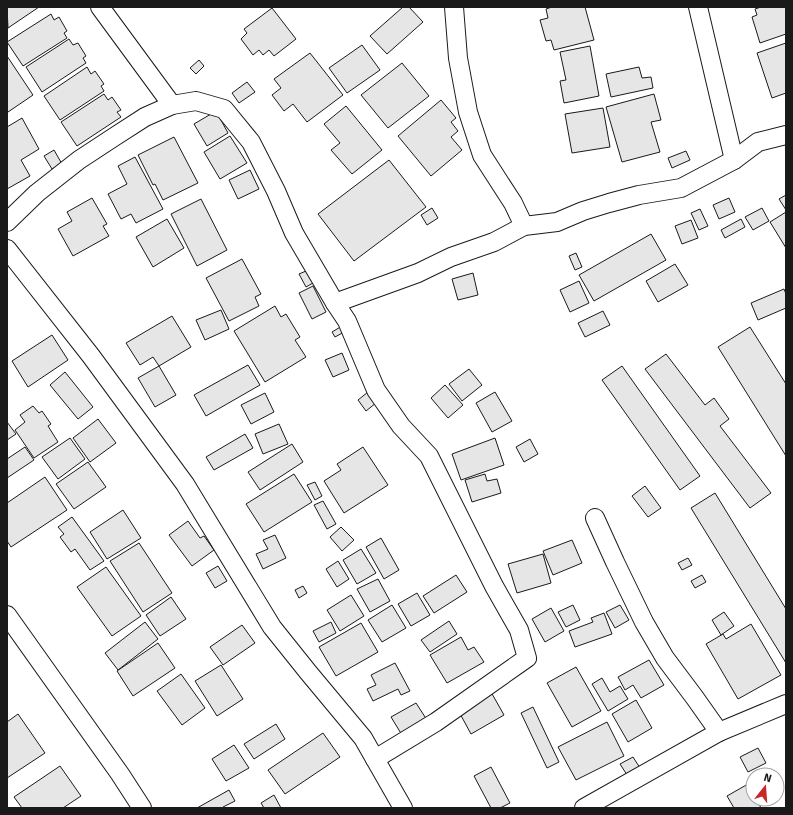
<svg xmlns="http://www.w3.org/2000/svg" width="793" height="815" font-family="Signika,sans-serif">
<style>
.building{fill:#e6e6e6;stroke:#1a1a1a}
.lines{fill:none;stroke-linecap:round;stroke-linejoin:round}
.minor-casing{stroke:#1a1a1a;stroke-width:20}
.minor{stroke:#fff;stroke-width:18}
</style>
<rect width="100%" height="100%" fill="#fff"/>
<g class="building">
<path d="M7,7H39L8,28Z"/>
<path d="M403,7H409L423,22L387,54L370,36Z"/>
<path d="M552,7H585L594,40L554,50L551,40L546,41L540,20L548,18L546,9Z"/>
<path d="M761,7H786V34L760,43L752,17L757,15L755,9Z"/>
<path d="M272,8L296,39L274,56L269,50L263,55L259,50L253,55L241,39L247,33L244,29Z"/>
<path d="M51,14L54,20L59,17L67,31L64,33L67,38L23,66L7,42Z"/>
<path d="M69,39L73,45L78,43L86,56L83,58L86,63L42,92L26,67Z"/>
<path d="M786,43V93L772,98L757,53Z"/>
<path d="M362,45L380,70L347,93L329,68Z"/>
<path d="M590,46L599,96L564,103L560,81L566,80L560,52Z"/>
<path d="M310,53L343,95L307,122L293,104L284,111L272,95L281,88L274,79Z"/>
<path d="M7,56L33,95L8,112L7,111Z"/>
<path d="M199,60L204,66L196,74L190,68Z"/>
<path d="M402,63L429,96L388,128L361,95Z"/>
<path d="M87,67L91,74L95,71L104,84L101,86L104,91L60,120L44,96Z"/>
<path d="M639,67L642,78L651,77L653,88L611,97L606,74Z"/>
<path d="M247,82L255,92L239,103L232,93Z"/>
<path d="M104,94L108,100L112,97L121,110L117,112L121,117L77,146L61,122Z"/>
<path d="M654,94L661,120L651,122L660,152L622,162L606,107Z"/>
<path d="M441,100L456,118L451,122L458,131L451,137L462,150L431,176L398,136Z"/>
<path d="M346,106L382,150L352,174L331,150L340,143L324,124Z"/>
<path d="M603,108L610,147L572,153L565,114Z"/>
<path d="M216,111L228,133L207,146L194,124Z"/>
<path d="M22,118L39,149L21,160L30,176L7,189V127Z"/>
<path d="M230,136L247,163L220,179L204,152Z"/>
<path d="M174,137L198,183L163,200L155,184L153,185L138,155Z"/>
<path d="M54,150L62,164L52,169L44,156Z"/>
<path d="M686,151L690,160L672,168L668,158Z"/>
<path d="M135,157L163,209L136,223L131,214L121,219L108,194L127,184L118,166Z"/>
<path d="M389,160L426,207L354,261L318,214Z"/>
<path d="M250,170L259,189L238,199L229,180Z"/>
<path d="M786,195V210L779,199Z"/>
<path d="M92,198L107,224L103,226L109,236L73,256L58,229L72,221L67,212Z"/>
<path d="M729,198L735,212L719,219L713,205Z"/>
<path d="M201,199L227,250L197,266L171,214Z"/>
<path d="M432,208L438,218L427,225L421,215Z"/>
<path d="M762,208L769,221L753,230L745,217Z"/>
<path d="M700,209L708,226L699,230L691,213Z"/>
<path d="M786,212V248L770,222Z"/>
<path d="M167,219L184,248L153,267L136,237Z"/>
<path d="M741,219L745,227L725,238L721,230Z"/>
<path d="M691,220L698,238L682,244L675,226Z"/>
<path d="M651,234L666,260L594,301L579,275Z"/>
<path d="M576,253L582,267L575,270L569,256Z"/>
<path d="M242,259L261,294L255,297L259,306L229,321L206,278Z"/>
<path d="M675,264L688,285L658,302L646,281Z"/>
<path d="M306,271L313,283L306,287L299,274Z"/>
<path d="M473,273L478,295L458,300L452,279Z"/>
<path d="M579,281L589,303L570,312L560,290Z"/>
<path d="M313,286L326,312L312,319L299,293Z"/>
<path d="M784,289L786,294V308L758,320L751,303Z"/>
<path d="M275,306L281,317L286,314L300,337L295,340L306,357L265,382L234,331Z"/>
<path d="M221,310L229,329L205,340L196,320Z"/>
<path d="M603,311L610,325L585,337L578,323Z"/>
<path d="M172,316L191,347L159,366L153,357L140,365L126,343Z"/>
<path d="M342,326L346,331L335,337L332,332Z"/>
<path d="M750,327L786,384V456L718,347Z"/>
<path d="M52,335L68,360L28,387L12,361Z"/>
<path d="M342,353L349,370L333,377L325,360Z"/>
<path d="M666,354L705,405L714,398L729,419L720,426L771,493L750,508L645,369Z"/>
<path d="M248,365L260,385L206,416L194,395Z"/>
<path d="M159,366L176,395L155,407L138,378Z"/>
<path d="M622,366L700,476L680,490L602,380Z"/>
<path d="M469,369L482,385L462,401L449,384Z"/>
<path d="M65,372L93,407L78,419L50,385Z"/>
<path d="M445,385L463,405L448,418L431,398Z"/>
<path d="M368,392L376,403L366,411L358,400Z"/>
<path d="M495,392L512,421L492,432L476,403Z"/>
<path d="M265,393L274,412L251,424L241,405Z"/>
<path d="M33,406L39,413L42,411L51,424L48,426L58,442L34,458L15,430L25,422L20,415Z"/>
<path d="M98,419L116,443L90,462L73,438Z"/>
<path d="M7,422L16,434L7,440Z"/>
<path d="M279,424L288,444L263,454L255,434Z"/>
<path d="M245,434L253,448L214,470L206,457Z"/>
<path d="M70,438L85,459L58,479L42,457Z"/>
<path d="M495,438L504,465L461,480L452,454Z"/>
<path d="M530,439L538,454L524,462L516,447Z"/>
<path d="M292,444L303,462L260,490L248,472Z"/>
<path d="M25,447L34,460L7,478V459Z"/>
<path d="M363,447L388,485L344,513L324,481L341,470L337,464Z"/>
<path d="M88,462L106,487L74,509L56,484Z"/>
<path d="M294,474L312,502L264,532L246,504Z"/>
<path d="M485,474L487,481L497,479L501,493L472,502L465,480Z"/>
<path d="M45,477L67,510L11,547L7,541V503Z"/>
<path d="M315,482L322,496L315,500L307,485Z"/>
<path d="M645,486L661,508L648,517L632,496Z"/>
<path d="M715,493L786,609V663L691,508Z"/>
<path d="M323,501L336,524L327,529L314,505Z"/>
<path d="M123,510L141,538L107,559L90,532Z"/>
<path d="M72,517L104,561L90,570L75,549L71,552L60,537L64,534L58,527Z"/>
<path d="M188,521L200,538L204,536L214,550L192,566L169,535Z"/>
<path d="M341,527L354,540L342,551L330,537Z"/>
<path d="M275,535L286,558L263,569L256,554L268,549L263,540Z"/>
<path d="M381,538L399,570L384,579L366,547Z"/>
<path d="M572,540L582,563L553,575L543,551Z"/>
<path d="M139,543L172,593L143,612L110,561Z"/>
<path d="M361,549L376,573L357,584L343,560Z"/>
<path d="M543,554L551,583L517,593L508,564Z"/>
<path d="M688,558L692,565L682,570L678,563Z"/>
<path d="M338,561L349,579L337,587L326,569Z"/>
<path d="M218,566L227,581L215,588L206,573Z"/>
<path d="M106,567L141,616L112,636L77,587Z"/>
<path d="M456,575L467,592L434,613L423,596Z"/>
<path d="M702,575L706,582L695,588L691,581Z"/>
<path d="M378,579L390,601L370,612L357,589Z"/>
<path d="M303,586L307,593L299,598L295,590Z"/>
<path d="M417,593L430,615L411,626L398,604Z"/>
<path d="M351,595L364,616L340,631L327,610Z"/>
<path d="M171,597L186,619L160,636L146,615Z"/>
<path d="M392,605L406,628L382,642L368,620Z"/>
<path d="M573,605L580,620L566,627L558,612Z"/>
<path d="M620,605L629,620L615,628L606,612Z"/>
<path d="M551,608L564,631L545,642L532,619Z"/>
<path d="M724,612L734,626L721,635L712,620Z"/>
<path d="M604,613L612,634L575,647L569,631L593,622L591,618Z"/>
<path d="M449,621L457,634L430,652L421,640Z"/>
<path d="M145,622L158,639L118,670L105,653Z"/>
<path d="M331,622L336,633L319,642L313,631Z"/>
<path d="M361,623L378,652L336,676L319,647Z"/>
<path d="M751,624L781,675L738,699L706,644L723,634L726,639Z"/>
<path d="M242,625L255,643L223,665L210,647Z"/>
<path d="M461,637L468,650L474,647L484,662L447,683L430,655Z"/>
<path d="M158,643L175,668L133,696L117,671Z"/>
<path d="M649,660L664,685L641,698L633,685L625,690L618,677Z"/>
<path d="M395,663L410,691L401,695L398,689L373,701L367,689L376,685L371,675Z"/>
<path d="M221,665L243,699L217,716L195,681Z"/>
<path d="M576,667L601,711L572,727L547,683Z"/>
<path d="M181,674L205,708L182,725L157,691Z"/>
<path d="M602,678L610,692L620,686L628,699L608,711L592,684Z"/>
<path d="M491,692L504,715L471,734L458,710Z"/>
<path d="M636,700L652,728L628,742L612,714Z"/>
<path d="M416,703L427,720L402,735L391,717Z"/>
<path d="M533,707L559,762L547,768L521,713Z"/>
<path d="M18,714L45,753L7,778V722Z"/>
<path d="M607,722L624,756L576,780L558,747Z"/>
<path d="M276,724L285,739L254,759L244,744Z"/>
<path d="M323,733L340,757L285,794L268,770Z"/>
<path d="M234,745L249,768L226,781L212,759Z"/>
<path d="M758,748L766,763L748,772L740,757Z"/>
<path d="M633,757L642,771L629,778L620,764Z"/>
<path d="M60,766L81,796L63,808H22L14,797Z"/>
<path d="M491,767L510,803L500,808H491L474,776Z"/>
<path d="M748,784L753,793V799H756L761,808H734L727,796Z"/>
<path d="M229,790L235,801L223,807L224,808H197Z"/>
<path d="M274,795L281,808H264L261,803Z"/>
</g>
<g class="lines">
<g class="minor-casing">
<g id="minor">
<path d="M100,7L172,105"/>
<path d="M454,7L458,58L468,112L482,155L513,203L524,226"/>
<path d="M698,7L734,160"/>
<path d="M7,222L37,193L79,160L114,137L145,117L172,105L196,101L224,109L251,142L276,191L294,233L335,303L418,273L451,257L494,242L524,226L557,222L583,211L609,203L639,195L681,188L734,160L758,142L786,135"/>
<path d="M7,249L91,356L185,484L272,627L308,672L363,738L403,808"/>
<path d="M335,303L347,321L376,390L401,426L429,456L494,586L519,630L527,658L436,722L375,759"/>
<path d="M595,518L615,562L644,622L665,658L695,698L719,732"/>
<path d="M7,615L120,774L142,808"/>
<path d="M584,808L719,732L786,704"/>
</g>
</g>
<use href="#minor" class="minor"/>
</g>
<rect width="793" height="815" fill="none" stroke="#1a1a1a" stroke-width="16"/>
<g transform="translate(765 787) rotate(17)"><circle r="19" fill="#ffffff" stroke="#a3a3a3"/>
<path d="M0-3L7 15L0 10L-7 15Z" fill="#c62828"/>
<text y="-6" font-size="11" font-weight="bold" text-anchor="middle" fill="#1a1a1a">N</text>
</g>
</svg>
